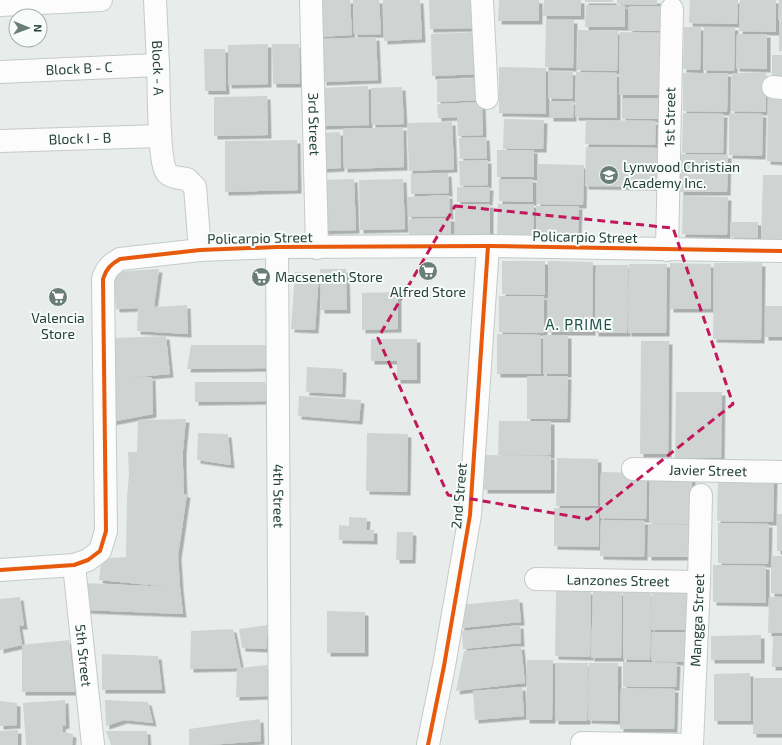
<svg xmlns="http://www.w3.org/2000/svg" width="782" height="745" font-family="'Exo 2',sans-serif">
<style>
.building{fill:#cfd4d2;filter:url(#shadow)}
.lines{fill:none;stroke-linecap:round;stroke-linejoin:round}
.street-casing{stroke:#c5cac8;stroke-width:24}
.secondary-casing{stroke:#c3cbc8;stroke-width:24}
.street{stroke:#fcfcfc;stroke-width:22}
.secondary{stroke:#fcfcfc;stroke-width:22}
.cycleway-casing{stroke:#f7fbf9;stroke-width:6}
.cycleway{stroke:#e8590c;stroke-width:4}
.marked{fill:none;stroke:#c2185b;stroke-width:3;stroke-dasharray:8 5;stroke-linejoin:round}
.labels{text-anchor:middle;stroke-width:4;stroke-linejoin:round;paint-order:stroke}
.street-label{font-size:14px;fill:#24423a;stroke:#f7fbf9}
.poi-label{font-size:14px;fill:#24423a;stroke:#f7fbf9;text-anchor:start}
.neighbourhood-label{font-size:15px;letter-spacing:1px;fill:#1f5548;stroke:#f7fbf9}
</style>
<defs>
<filter id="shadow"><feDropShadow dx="3.5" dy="3.5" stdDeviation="0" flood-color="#0004"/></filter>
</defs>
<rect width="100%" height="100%" fill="#e8edeb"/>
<g class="building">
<path d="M317,0H350L352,35L318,37Z"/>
<path d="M353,0H379L381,34L354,35Z"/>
<path d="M383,0H420L422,39L384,41Z"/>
<path d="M429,0H472L473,28L430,29Z"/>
<path d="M499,0H539V21H498Z"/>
<path d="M544,0H581V16H543Z"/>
<rect x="585" y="0" width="28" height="2"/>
<path d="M617,0H657V5L617,4Z"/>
<path d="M690,0H738L737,24L689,23Z"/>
<path d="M740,0H776V32L739,31Z"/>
<path d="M779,0H782V20L778,19Z"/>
<path d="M586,5H625V27H585Z"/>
<rect x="629" y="6" width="39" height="25"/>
<path d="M546,20H574L573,68L545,67Z"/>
<rect x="779" y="22" width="3" height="29"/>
<path d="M684,27H701L700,70L683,69Z"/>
<path d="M704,27H735L734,71L703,70Z"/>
<path d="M578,30L618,31L617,71L577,70Z"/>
<path d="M479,32L481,74L432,76L431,34Z"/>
<path d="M620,32L662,33L661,95H619Z"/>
<path d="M737,34H767V69L736,68Z"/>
<path d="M376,37L378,80L323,82L322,39Z"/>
<path d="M268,44V84L228,85V45Z"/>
<path d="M272,44H299L300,84H273Z"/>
<path d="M204,49H225L226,91H205Z"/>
<rect x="772" y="55" width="10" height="28"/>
<path d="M499,67L546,68V114L499,113Z"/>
<path d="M548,71L573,72L572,99L548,98Z"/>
<path d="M576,72L617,73V118L575,117Z"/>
<path d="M683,73H728L727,112L683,111Z"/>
<path d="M732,73H766V112L731,111Z"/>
<path d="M481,78L482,100L437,102V80Z"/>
<path d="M368,86L369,125L321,126L320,88Z"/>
<path d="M402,87L404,124L372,125L371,88Z"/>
<path d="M768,95H782V162L767,161Z"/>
<path d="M267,96L268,135L214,136V97Z"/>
<rect x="622" y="98" width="36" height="21"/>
<path d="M550,101H574L573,118H550Z"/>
<path d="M482,102L483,135L458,136L457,117L438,118L437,104Z"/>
<path d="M683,113L724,114L723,153H682Z"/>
<path d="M729,113L763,114L762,156L729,155Z"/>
<path d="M504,119L544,120L543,149H503Z"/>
<path d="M586,120L656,121L655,145L585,144Z"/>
<path d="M452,122L454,169L409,171L407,123Z"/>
<path d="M403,127L404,167L344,169L343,129Z"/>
<path d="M340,132L341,168L323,169L322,133Z"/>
<path d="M486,137L487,158L460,159L459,138Z"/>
<path d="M297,140L298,190L225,192V141Z"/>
<path d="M586,147L657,148V187L585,186Z"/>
<rect x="497" y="150" width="37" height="27"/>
<path d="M680,154L728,155L727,192H680Z"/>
<path d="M488,160V185L460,186L459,161Z"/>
<path d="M537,164L584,165L583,205L537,204Z"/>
<path d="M448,173L449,193L411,194V174Z"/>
<path d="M763,175H782V240L761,239Z"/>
<path d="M354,179L356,230L321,231L319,180Z"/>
<path d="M403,179L405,229L360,230L359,180Z"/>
<path d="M499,179H533V202L499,201Z"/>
<path d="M457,187H490L489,202H457Z"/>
<path d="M449,195L450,216L408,217V197Z"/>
<path d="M683,196L728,197L727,235L682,234Z"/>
<rect x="455" y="204" width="35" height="31"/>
<path d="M498,204H534L533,235H497Z"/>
<path d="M536,206H579L578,236H536Z"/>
<path d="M451,218V234L409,236V219Z"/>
<path d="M731,222H758V238L730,237Z"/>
<path d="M502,261H545V295L502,294Z"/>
<path d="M548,261L593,262L592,332H548Z"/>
<path d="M670,263L711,264V309H670Z"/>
<path d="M714,263H762L761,340L713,339Z"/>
<path d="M629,264H667L666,333H628Z"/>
<path d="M596,265H628L627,333H595Z"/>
<path d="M159,269L154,307L187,305L188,334L137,331L138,308L116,309L113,272Z"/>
<path d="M320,269H346L347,310H321Z"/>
<path d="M295,272L319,274L315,330L291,329Z"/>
<path d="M398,292V329L362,330V293Z"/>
<path d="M499,296H544V333L499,332Z"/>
<rect x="765" y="306" width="17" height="31"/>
<path d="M497,334L541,335V374H497Z"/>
<rect x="543" y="335" width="25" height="39"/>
<path d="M166,336L170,374L126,378L152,377L153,414L111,422L115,338Z"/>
<path d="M371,339H417V380H397V361H371Z"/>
<path d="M641,341H669L668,454H640Z"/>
<path d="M191,345H266L269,368L187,369Z"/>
<path d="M307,367L343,369L342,394L306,392Z"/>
<path d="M527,376H568L567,419H527Z"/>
<path d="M195,382H265L267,401L195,402Z"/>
<path d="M676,392H722L721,458H675Z"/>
<path d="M299,396L361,400L359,421L298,416Z"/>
<path d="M186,419L183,450V467L184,494H187L178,556L180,587L183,614L84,610L83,583L171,587L99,580L101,562L112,558L126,557L127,497L129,474L128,452H137L138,420Z"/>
<path d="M499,421H551V455H498Z"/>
<path d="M198,433L228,434L231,465L197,460Z"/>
<path d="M367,433L408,434L407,492L366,491Z"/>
<path d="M485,455L551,456V490H484Z"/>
<path d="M557,458L598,459V506H556Z"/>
<path d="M601,472L647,473L646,519L600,518Z"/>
<path d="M650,475H692V524L649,523Z"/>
<path d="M718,479L774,480L773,522L717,521Z"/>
<path d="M554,508H599V547L554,546Z"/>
<rect x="777" y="514" width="5" height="37"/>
<path d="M349,517L367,518L366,530H374V541L339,540V525L349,526Z"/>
<path d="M601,520L645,521L644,557L600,556Z"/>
<path d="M718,523L769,524L768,564L718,563Z"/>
<path d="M648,524L692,525V557H648Z"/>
<path d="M397,532H413L412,560H396Z"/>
<path d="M771,556H782V594L771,593Z"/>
<path d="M713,565L766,566V603L713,602Z"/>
<path d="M556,591H591L590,657L555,656Z"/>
<path d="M652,591H689L688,630H651Z"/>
<path d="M593,592H622L621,658H591Z"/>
<path d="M623,592L651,593L650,660L623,659Z"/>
<path d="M20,597L24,626H19L22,645L69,640L75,692H22V645L0,650V599Z"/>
<path d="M769,597H782V633H768Z"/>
<path d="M519,599L521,622L461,628L459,605Z"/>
<path d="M327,611L365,612V653H327Z"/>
<path d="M268,625L266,649L242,648L239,629Z"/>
<path d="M520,625L521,643L463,649L462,631Z"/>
<path d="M233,629L241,668L267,665L268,696L236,697L237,668L190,669L191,631Z"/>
<path d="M652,632H689V662L651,661Z"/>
<path d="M761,635V660H711V636Z"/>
<path d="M773,636L782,637V667H772Z"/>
<path d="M521,646L525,683L456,691L464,651Z"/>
<path d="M102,654L158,656L162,690H102Z"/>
<path d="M527,660H553L552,720H526Z"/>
<path d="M623,662L677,663L676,687H623Z"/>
<path d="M555,663H588L587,721H555Z"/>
<path d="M589,663H618V721L588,720Z"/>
<path d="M750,673L751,721H714V674Z"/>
<rect x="753" y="678" width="29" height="56"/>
<path d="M522,687L524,716L475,720L473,691Z"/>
<path d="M621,688L675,689L674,729H620Z"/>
<path d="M65,700L66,725L62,726L63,732L73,734L72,745H26L23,703Z"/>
<path d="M105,700L148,702L153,723L124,720L106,726Z"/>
<path d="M0,701L17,703V725L0,726Z"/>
<path d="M260,719L261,741L209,745H189V729Z"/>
<path d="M18,730V745H0V731Z"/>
<path d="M106,731H147L148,745H111Z"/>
</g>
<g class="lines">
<g class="street-casing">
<g id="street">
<path id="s1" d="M155,0C156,21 157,43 158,64C159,81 158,165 167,173C172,178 181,178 187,179L195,187L200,250"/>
<path id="s2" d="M311,0L317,248"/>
<path d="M482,0L487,98"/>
<path d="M0,5L101,0"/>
<path id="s3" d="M0,72L158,65"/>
<path d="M773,87L782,88"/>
<path id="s4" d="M0,141L160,136"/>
<path id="s5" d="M277,247L280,745"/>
<path id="s6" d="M667,250L672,9"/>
<path id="s7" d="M633,469L782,472"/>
<path id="s8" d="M74,565L93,745"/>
<path id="s9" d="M536,579L699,582"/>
<path d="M582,743L691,745"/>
<path d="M428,745L444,666L470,515L488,246"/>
<path id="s10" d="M692,745L699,582L701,495"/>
</g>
</g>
<g class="secondary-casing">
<path id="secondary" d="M0,570L74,565L88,560L100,551L106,531L103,279C106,269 111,264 120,259L200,250L277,247L488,246L782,251"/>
</g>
<use href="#street" class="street"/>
<use href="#secondary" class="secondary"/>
<g class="cycleway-casing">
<g id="cycleway">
<path d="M0,570L74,565L88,560L100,551L106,531L103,279C106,269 111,264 120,259L200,250L277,247L488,246L782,251"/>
<path d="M428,745L444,666L470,515L488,246"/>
</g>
</g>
<use href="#cycleway" class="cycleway"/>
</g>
<path class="marked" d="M455,206L673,228L733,404L588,519L448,495L378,338Z"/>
<defs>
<g id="school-disc" transform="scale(1)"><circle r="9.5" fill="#697e78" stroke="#f7fbf9"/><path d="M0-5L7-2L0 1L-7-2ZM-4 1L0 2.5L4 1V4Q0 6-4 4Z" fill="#fff"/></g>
<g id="supermarket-disc" transform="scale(1)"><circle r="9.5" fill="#697e78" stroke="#f7fbf9"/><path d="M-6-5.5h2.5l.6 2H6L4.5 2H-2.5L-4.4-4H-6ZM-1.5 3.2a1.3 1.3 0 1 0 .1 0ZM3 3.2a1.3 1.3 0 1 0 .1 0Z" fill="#fff"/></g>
</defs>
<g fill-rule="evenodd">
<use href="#school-disc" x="609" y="175"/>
<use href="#supermarket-disc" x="428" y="271"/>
<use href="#supermarket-disc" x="261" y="277"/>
<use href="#supermarket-disc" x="58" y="297"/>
</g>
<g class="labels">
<g class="street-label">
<text dy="5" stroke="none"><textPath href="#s3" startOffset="79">Block B - C</textPath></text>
<text dy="5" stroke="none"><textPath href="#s1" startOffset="68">Block - A</textPath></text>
<text dy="5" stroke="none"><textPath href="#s6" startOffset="133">1st Street</textPath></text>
<text dy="5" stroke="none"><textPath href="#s2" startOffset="124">3rd Street</textPath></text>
<text dy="5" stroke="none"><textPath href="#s4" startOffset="80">Block I - B</textPath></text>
<text transform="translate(585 237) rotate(1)" y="5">Policarpio Street</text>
<text transform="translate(260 238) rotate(-1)" y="5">Policarpio Street</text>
<text dy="5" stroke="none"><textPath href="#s7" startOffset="75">Javier Street</textPath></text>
<text dy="5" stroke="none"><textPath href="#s5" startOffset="249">4th Street</textPath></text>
<text transform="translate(459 496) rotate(-85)" y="5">2nd Street</text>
<text dy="5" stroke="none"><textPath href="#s9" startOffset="82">Lanzones Street</textPath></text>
<text dy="5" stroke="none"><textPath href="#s10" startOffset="125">Mangga Street</textPath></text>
<text dy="5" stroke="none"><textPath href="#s8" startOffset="91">5th Street</textPath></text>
</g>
<g class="poi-label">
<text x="623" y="172">Lynwood Christian<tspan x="623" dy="16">Academy Inc.</tspan></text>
<text x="275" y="282">Macseneth Store</text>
<text x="428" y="297" text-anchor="middle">Alfred Store</text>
<text x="58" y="323" text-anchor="middle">Valencia<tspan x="58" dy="16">Store</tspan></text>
</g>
<g class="neighbourhood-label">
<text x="579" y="330">A. PRIME</text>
</g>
</g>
<g transform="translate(28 28) rotate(91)"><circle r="19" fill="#f7fbf9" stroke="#a3b1ad"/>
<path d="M0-3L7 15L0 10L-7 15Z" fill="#697e78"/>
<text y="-6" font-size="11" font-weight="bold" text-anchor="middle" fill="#24423a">N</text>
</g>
</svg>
